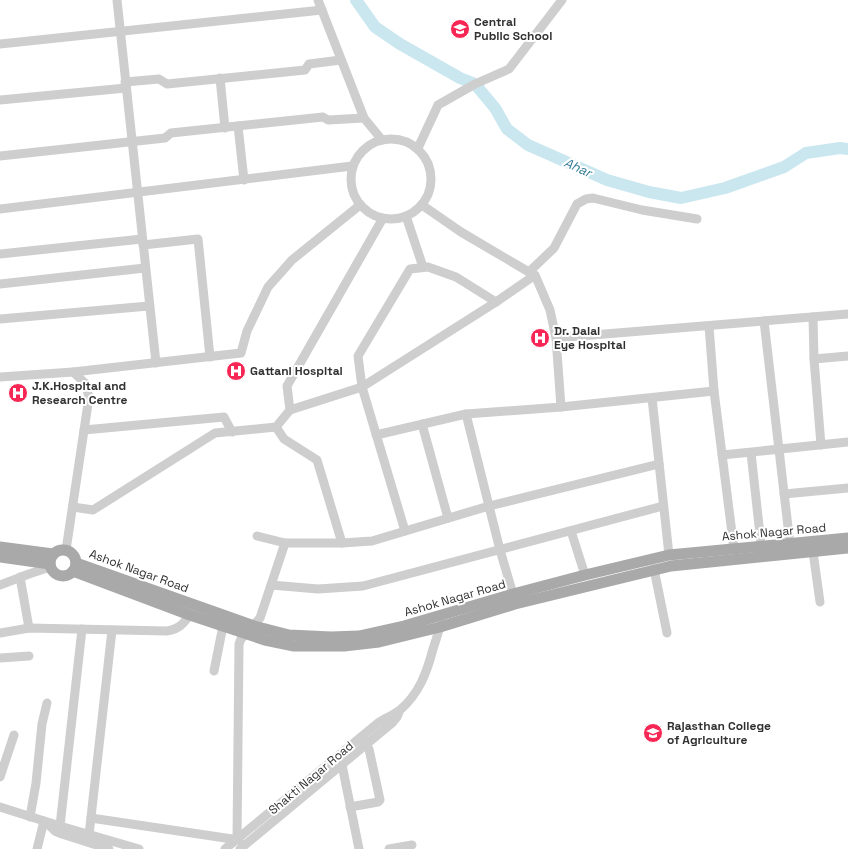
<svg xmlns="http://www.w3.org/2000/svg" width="848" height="849" font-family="'Space Grotesk',sans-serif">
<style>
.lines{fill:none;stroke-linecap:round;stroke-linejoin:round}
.river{stroke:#cae7f0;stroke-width:12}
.minor{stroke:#cecece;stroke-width:9}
.major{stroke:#a9a9a9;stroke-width:11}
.labels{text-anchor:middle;stroke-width:4;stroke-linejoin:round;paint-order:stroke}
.poi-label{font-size:12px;font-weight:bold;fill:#313131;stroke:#fff;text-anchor:start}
.street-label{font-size:12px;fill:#313131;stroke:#fff}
.water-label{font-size:13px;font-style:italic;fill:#347e96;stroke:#fff}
</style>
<rect width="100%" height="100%" fill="#fff"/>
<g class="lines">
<path class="river" d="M356,0L375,27L400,44L460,78L475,84L495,108L507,129L528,145L607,180L649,192L681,198L725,188L784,167L806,153L840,148L848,149"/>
<g class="minor">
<path d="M117,0L156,363"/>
<path d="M318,0L364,118L382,140"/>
<path d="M0,44L322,10"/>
<path d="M220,78L225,128"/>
<path d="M125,82L159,79L167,84L305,70L309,64L341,60"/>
<path d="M0,100L126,88"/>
<path d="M238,126L244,180"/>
<circle cx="391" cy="179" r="40"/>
<path d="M418,148L438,105L475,84L509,69L562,0"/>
<path d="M0,156L165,138L171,133L323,117L328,120L364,118"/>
<path d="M422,205L461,232L534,275"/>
<path d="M0,209L352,166"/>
<path d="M406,216L423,267"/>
<path d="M143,245L198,239L210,357"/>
<path d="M0,254L142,239"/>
<path d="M529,272L554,248L577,204L586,199L593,198L642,210L697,219"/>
<path d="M0,284L145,268"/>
<path d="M813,317L814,359"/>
<path d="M0,319L149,306"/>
<path d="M764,321L790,544"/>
<path d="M709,326L714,391L734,549"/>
<path d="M556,338L848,314"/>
<path d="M73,372L241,353L247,331L268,287L292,260L360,205"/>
<path d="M0,377L73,372L85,383L89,397L66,550"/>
<path d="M652,398L669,555"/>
<path d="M561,407L714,391"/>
<path d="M290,410L362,387L496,302L535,275L550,310L556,338L561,407L466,414L500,550L513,594"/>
<path d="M422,424L448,518"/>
<path d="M276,427L284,439L317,460L342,543"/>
<path d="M84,430L224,417L232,432"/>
<path d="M376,435L466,414"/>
<path d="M821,445L814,359L848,356"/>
<path d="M751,453L762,553"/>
<path d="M722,455L848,442"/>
<path d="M784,494L848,488"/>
<path d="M73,507L93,510L215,433L276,427L290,410L287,386L383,218"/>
<path d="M405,531L362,387L358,356L410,269L428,267L456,277L496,302"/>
<path d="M571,531L585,575"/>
<path d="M257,536L285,543"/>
<path d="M813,552L820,602"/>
<path d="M654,569L667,633"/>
<path d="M20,577L29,628"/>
<path d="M0,585L29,574L50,567"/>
<path d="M271,585L318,589L363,586L663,506"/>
<path d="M0,633L29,628L167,631C179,629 183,624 190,615"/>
<path d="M0,658L29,656"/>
<path d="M214,671L223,626"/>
<path d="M342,765L359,849"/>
<path d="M0,777L14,735"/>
<path d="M0,807L60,826L139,849"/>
<path d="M350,807L378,802L380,800L369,749L363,740"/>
<path d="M30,817L36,783L42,724L47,703"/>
<path d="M91,818L239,840"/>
<path d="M50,826L55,831L62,834L109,849"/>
<path d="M60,826L82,629"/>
<path d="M89,835L112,630"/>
<path d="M237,839L239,644L241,639L260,618L285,543H342L372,541L489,506L659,464"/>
<path d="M37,849L44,821"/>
<path d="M225,849L378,723C385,718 394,715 400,710C419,694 427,672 433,649C436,640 439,631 441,622"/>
<path d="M240,849L392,723L397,717L399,712"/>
<path d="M389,849L412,845"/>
</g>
<g class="major">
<path d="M0,547L53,554"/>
<circle cx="63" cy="563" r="13"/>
<path d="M0,557L50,564"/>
<path d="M76,563L254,626L289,635L331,637L359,636L404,626L513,594L585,575L669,555L848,538"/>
<path d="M73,571L190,615L265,640L294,646H344L379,642L440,627L515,604L671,566L848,548"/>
</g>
</g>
<defs>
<g id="school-disc" transform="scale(1)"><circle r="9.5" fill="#f62655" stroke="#fff"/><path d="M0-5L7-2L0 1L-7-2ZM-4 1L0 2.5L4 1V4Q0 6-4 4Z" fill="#fff"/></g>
<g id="hospital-disc" transform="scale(1)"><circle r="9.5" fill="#f62655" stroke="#fff"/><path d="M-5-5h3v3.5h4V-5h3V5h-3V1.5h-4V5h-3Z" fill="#fff"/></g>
<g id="university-disc" transform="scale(1)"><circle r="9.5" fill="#f62655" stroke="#fff"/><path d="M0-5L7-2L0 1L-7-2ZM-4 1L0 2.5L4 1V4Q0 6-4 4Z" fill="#fff"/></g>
</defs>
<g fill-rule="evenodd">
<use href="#school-disc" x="460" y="29"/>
<use href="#hospital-disc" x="540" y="338"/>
<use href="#hospital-disc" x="236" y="371"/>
<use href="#hospital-disc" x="18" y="393"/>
<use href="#university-disc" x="653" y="733"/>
</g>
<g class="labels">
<g class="poi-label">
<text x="474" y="26">Central<tspan x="474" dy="14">Public School</tspan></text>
<text x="554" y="335">Dr. Dalal<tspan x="554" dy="14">Eye Hospital</tspan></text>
<text x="250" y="375">Gattani Hospital</text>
<text x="32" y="390">J.K.Hospital and<tspan x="32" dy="14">Research Centre</tspan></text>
<text x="667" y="730">Rajasthan College<tspan x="667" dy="14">of Agriculture</tspan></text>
</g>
<g class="street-label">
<text transform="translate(774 532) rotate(-5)" y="4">Ashok Nagar Road</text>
<text transform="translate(139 571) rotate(20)" y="4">Ashok Nagar Road</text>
<text transform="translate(455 598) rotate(-16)" y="4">Ashok Nagar Road</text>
<text transform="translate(311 778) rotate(-40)" y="4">Shakti Nagar Road</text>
</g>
<g class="water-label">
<text transform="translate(578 167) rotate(24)" y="5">Ahar</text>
</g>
</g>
</svg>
